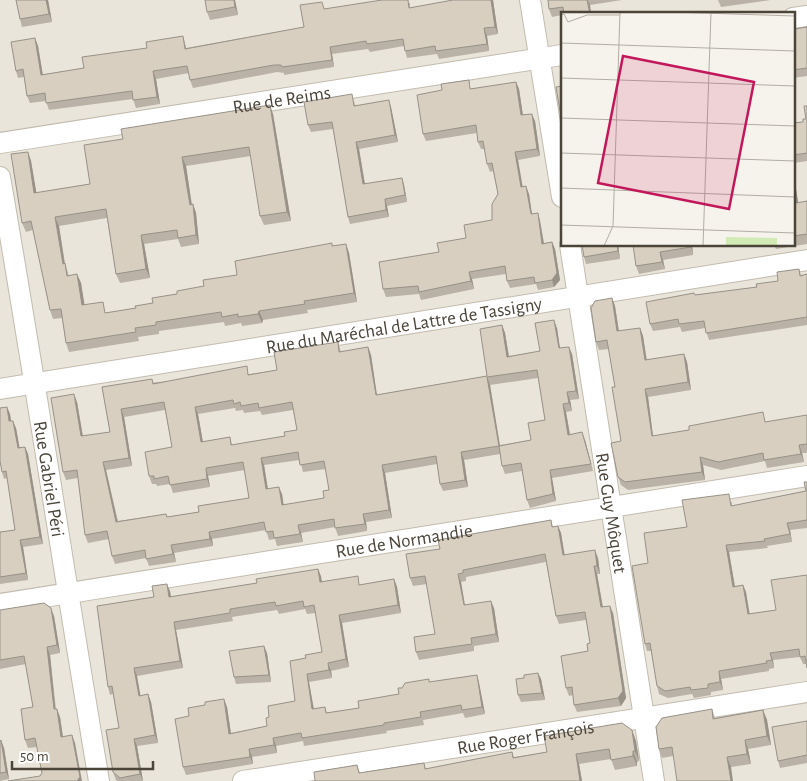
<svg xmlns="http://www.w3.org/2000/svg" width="807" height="781" font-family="'Alegreya Sans',sans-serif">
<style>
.residential{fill:#eae5da;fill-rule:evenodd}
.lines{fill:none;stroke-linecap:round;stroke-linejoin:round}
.street-casing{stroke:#c2bbae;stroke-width:22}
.street{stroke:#fff;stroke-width:20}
.wall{fill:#bab2a6;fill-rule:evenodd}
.shaded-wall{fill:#979187}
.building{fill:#d8cfc1;stroke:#979187;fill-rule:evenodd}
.labels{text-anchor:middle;stroke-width:5;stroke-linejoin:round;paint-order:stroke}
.street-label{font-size:19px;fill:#4b4439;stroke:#fff}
.inset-road{fill:none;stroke:#b2ada4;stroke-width:1}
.view{fill:#c2185b;fill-opacity:0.15;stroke:#c2185b;stroke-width:2.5}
.inset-edge{fill:none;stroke:#4b4439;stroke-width:2.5}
</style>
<rect width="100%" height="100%" fill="#f6f3ec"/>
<path class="residential" d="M0,0H807V781H0ZM562,14H793V245H562Z"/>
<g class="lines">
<g class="street-casing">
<g id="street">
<path d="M530,0L562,197"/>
<path d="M793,18L807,16"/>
<path id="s1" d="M0,143L562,55"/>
<path id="s2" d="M0,177C35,378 65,580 99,781"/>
<path id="s3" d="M570,245L654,781"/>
<path id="s4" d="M0,389L807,260"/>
<path id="s5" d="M0,604L807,476"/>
<path id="s6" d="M243,781L807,692"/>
</g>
</g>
<use href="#street" class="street"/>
</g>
<g class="wall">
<path d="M16,0H48L52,22L22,27L20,19Z"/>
<path d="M235,0L238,15L210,20L207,12Z"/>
<path d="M453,0H493L498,34L487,36L489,51L439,59L437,54L407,58L404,46L370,52L368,49L332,54L334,67L284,75V73L277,72L193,88L190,80L189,73L156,79L160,104L136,108L133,99L49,110L46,101L30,103L27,96L24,77L18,78L16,71L35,38L38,46L43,75L84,68L185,44L186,48L304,27L325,9L410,3V8Z"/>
<path d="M548,0H622L590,5L591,14H562V15L552,17L549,9Z"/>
<path d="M718,0H771L721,7Z"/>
<path d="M793,23L796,28L807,27V76L793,78Z"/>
<path d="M516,82L519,89L523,115L535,121L540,156L518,160L522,187L529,194L532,214L538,213L540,221L544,243L552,242L555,249L560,280L554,287L538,290L536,284L510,288L507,281L506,274L472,279L474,289L421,300L419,294L386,297L383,289L439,252L466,238L492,220L498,194L493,171L490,172L487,164L485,149H481L478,142L477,133L426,141L423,134L472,89Z"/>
<path d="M354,101L355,105L391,107L398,142L359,149L365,184L402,178L404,185L407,202L387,206L389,217L350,224L348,217L333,129L311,132L308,125Z"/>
<path d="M807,106V161L794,163L793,123L803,122L806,119Z"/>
<path d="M273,114L291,221L264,225L260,216L251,156L186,166L192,205L193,204L196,213L199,244L181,247L178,239L144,244L150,278L120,283L116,274L107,218L59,226L65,263L69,276L77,274L81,283L84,305L106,313L136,308L237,275L333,246L346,244L349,253L357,302L307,310L308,313L263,320L262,323L242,326L241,323L225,326L224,322L159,331V334L138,337L139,341L69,352L66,343L62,318L53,319L50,310L33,230L26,232L22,223L28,152L31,161L36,193L90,184Z"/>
<path d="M793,185L796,189L798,203L807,201V244L776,249L774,245H793Z"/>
<path d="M582,245H618L620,259L586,264L584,257Z"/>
<path d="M633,245H692L693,255L663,260L665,269L639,274L636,266Z"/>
<path d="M741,245H757L742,247Z"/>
<path d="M799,269L801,275L807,274V325L709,340L705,328L682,332L680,327L653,331L650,324L695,295L757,287L778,281Z"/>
<path d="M612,298L615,306L619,331L640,328L643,336L646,360L684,354L687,362L691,390L648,397L653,436L767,422L807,415V453H802L804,462L767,468L765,461L721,470L703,465L705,480L628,490L621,485L618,477L621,441L615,387L609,349L599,350L596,342Z"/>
<path d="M502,325L505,333L509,356L540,351L557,328L560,348L572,354L579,399L570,400L572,411L566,412L570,434L585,440L593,471L552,478L556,501L530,508L527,500L522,471L505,474L502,466L500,454L464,460L468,487L443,491L440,484L437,464L385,473L392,518L366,522L367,531L338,536L335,527L301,533L303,542L277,546L275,539L269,540L266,530L212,539L213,546L174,553L176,562L149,566L146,558L115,564L112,556L109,539L88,543L85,535L78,478L66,480L63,472L77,402L83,436L110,432L102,387L250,374L277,370L338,342L341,352L368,347L371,355L377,395L487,376ZM538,378L545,420L531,440L500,445L490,385ZM235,408L236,411L243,410L244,413L260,411L262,415L293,410L297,430L285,436L232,445L230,437L203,442L198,414ZM165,410L172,447L149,476L152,484H156L157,486L170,484L173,493L210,487L208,476L245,470L249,498L199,512L167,517L166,514L118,521L106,470L132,466L124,417ZM300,460L303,472L326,469L329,490L324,498L283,505L282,494L268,489L264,465Z"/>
<path d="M7,407L10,414L11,421L16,428L19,448L25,447L28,454L43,544L23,547L28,580L0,584V532L15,530L7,478L4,479L2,472Z"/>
<path d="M807,482V528L790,530L792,542L767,546L768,548L729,552L735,586L743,585L746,592L749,614L776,610L807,575L806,664H803L800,657L773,660L774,668L769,669V671L721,679L723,690L711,692V695L694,698L692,694L668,698L659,694L657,686L651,651H647L645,644L648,563L687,527L732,502V506L806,491Z"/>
<path d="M551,520L553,527L558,526L561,533L564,555L598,558L600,574H597L603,607L613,613L626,698L621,706L577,712L574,705L573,695L569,696L566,688L588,651L590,643L586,620L559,624L556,616L546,562L466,577V581L461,582L465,605L494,608L499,642L474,646V651L419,660L416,652L435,634L427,584L413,586L410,578L440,549Z"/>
<path d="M318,569L322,582L361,585L394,579L397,587L401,613L342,623L349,667L331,671L332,678L309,682L314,709L325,707L327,713L359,708L399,694L430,682L477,675L479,683L485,714L465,718L463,713L423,720L424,725L386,731L387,733L304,746L303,741L276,746L277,753L252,757L253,764L186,775L183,767L189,716L227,707L231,733L267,726L269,717L295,701L306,658L322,652L316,613L307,614L305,609L279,614L277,610L232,617L233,621L176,630L183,668L137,676L140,696L148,694L151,702L158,743L137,746L143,781H117L116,780L113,772L119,728L113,694L110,695L108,687L154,597L170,591L171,597L257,583Z"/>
<path d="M0,610L54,616L60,653L50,655L56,709L60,717L63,737L75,743L40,776L42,773L37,747L28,748L25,740L33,707L26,664L0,669Z"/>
<path d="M267,653L271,682L236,684L234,677Z"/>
<path d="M538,673L541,679L545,700L521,702L518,695Z"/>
<path d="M712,709L715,718L763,710L767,720L771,745L748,749L751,764L731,767L673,756L662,758L659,749Z"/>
<path d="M807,721V763L780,768L778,761Z"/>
<path d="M632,730L636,741L639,761L637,762V766L615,770L611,759L579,764L582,781H315L357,765L360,773L424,763L426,769L512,752L514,757L547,752Z"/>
<path d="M0,741L4,748L9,779L0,781Z"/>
</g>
<g class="shaded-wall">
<path d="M46,0H48L52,22L49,14Z"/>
<path d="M234,0H235L238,15L235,7Z"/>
<path d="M491,0H493L498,34L495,27Z"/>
<path d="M588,0L590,5L591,14H590Z"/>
<path d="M484,28L487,36L489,51L487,44Z"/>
<path d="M183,36L185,44L187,56L185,49Z"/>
<path d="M35,38L38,46L44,83L41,75Z"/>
<path d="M330,47L332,54L334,67L332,60Z"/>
<path d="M153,71L156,79L160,104L157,97Z"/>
<path d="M516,82L519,89L524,123L521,115Z"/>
<path d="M389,100L391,107L398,142L395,135Z"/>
<path d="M270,105L273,114L291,221L287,212Z"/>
<path d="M532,114L535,121L540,156L537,149Z"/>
<path d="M356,142L359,149L366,191L363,184Z"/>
<path d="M28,152L31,161L38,202L34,193Z"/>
<path d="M515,152L518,160L524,194L521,187Z"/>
<path d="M182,157L186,166L193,214L190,205Z"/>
<path d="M402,178L404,185L407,202L405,195Z"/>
<path d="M793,181L796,189L800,213L796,203Z"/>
<path d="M526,186L529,194L533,222L531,214Z"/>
<path d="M385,199L387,206L389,217L386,210Z"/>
<path d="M193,204L196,213L199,244L196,235Z"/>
<path d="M538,213L540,221L545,251L542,244Z"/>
<path d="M55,217L59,226L66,273L63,264Z"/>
<path d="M141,235L144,244L150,278L146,269Z"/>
<path d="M552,242L555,249L560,280L554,287L552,280Z"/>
<path d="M346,244L349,253L357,302L354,293Z"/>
<path d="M617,245H618L620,259L618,251Z"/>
<path d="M690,245H692L693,255L691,247Z"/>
<path d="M660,252L663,260L665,269L662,262Z"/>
<path d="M469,272L472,279L474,289L471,281Z"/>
<path d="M77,274L81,283L86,314L82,305Z"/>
<path d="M612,298L615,306L620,340L617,331Z"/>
<path d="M259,311L263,320L262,323L258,314Z"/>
<path d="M554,320L557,328L561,356L559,348Z"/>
<path d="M502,325L505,333L510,364L507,357Z"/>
<path d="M640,328L643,336L648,368L645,360Z"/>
<path d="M368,347L371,355L378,403L376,395Z"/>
<path d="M569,347L572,354L579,399L576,391Z"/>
<path d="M684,354L687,362L691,390L688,382Z"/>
<path d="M487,377L490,385L501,453L499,446Z"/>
<path d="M645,389L648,397L654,444L652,436Z"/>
<path d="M567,392L570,400L572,411L569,403Z"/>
<path d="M74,394L77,402L84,444L81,436Z"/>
<path d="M563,404L566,412L571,442L568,435Z"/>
<path d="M7,407L10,414L12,428L9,421Z"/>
<path d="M195,407L198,414L204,449L201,442Z"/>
<path d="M121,409L124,417L132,466L129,458Z"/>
<path d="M13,421L16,428L21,455L18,448Z"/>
<path d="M582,432L585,440L593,471L591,464Z"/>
<path d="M799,445L802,453L804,462L801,454Z"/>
<path d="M25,447L28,454L43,544L40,537Z"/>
<path d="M461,452L464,460L468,487L465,480Z"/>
<path d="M700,457L703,465L705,480L702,472Z"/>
<path d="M261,458L264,465L269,497L266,489Z"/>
<path d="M103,462L106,470L119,529L116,522Z"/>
<path d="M382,465L385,473L392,518L389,510Z"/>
<path d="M206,468L208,476L210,487L207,479Z"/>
<path d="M550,470L552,478L556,501L553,494Z"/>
<path d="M279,487L282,494L285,513L282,505Z"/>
<path d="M363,514L366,522L367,531L365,524Z"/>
<path d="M787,523L790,530L792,542L790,534Z"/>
<path d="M298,525L301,533L303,542L300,534Z"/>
<path d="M558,526L561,533L566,563L563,555Z"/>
<path d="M209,532L212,539L213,546L210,539Z"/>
<path d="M20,540L23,547L28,580L26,573Z"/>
<path d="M171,545L174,553L176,562L173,554Z"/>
<path d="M726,545L729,552L736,594L733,587Z"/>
<path d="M595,550L598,558L600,574L597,566Z"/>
<path d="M594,566L597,574L604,615L601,607Z"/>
<path d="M318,569L321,576L323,590L320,582Z"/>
<path d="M458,574L461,582L466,613L464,605Z"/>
<path d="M394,579L397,587L401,613L398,605Z"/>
<path d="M167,584L170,591L172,604L169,597Z"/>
<path d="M743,585L746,592L751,622L748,614Z"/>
<path d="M491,601L494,608L499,642L496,634Z"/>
<path d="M610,606L613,613L626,698L621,706L618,698Z"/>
<path d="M51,608L54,616L60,653L57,645Z"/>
<path d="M339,615L342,623L349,667L346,659Z"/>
<path d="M174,622L176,630L183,668L180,661Z"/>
<path d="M264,646L267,653L271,682L269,675Z"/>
<path d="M47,647L50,655L56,717L54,709Z"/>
<path d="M770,653L773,660L774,668L772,660Z"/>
<path d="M328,663L331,671L332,678L329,670Z"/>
<path d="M134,668L137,676L142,704L139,696Z"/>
<path d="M719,671L721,679L723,690L720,682Z"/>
<path d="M538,673L541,679L545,700L542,693Z"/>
<path d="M307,674L309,682L315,717L312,709Z"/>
<path d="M477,675L479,683L485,714L482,707Z"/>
<path d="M148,694L151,702L158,743L155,735Z"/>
<path d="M224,699L227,707L232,741L229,734Z"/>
<path d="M57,709L60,717L64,745L61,737Z"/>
<path d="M763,710L767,720L771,745L767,736Z"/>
<path d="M632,730L636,741L639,761L635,751Z"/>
<path d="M72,735L75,743L82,781H77Z"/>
<path d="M273,738L276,746L277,753L274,745Z"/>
<path d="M134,739L137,746L143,781L140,774Z"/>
<path d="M1,740L4,748L9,779L6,772Z"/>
<path d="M745,740L748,749L751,764L747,754Z"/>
<path d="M249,749L252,757L253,764L250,757Z"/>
<path d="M633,751L637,762V766L633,756Z"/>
<path d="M576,754L579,764L582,781H580Z"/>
<path d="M727,757L731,767L733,781H731Z"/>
</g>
<g class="building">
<path d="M16,0H46L49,14L20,19Z"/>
<path d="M205,0H234L235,7L207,12Z"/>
<path d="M382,0H408L409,8L453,0H491L495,27L484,28L487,44L436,51L435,46L405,51L403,39L367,44L366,41L330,47L332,60L282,67L281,65H274L190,80L187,66L153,71L157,97L133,100L132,91L46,103L45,93L27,96L23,69L16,71L11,42L35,38L41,75L84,68L82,57L147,48L146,42L183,36L185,49L304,27L300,5L322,2L324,9Z"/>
<path d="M548,0H587L590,14H564L563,7L549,9Z"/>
<path d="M793,23H794L795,29L807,27V68L793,70Z"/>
<path d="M469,80L470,89L516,82L521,115L532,114L537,149L515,152L521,187L526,186L531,214L538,213L542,244L552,242L557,273L552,280L535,283L534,277L507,281L505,266L469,272L471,281L419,292L418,286L383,289L379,262L439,252L437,243L466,238L464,225L492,220V204L498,194L492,163L487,164L483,141L478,142L476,125L423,134L417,95L442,90L441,84Z"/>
<path d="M562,86V123L556,87Z"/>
<path d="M352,94L354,106L389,100L395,135L356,142L363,184L402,178L405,195L385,199L386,210L348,217L332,122L308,125L304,102Z"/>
<path d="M270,105L287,212L260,216L249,147L182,157L190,205L193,204L196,235L178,238L177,230L141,235L146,269L116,274L106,209L55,217L63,264L65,263L67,276L77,274L82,305L103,302L105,313L136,308L135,306L153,303L152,298L177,294V291L204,286L203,280L237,275L235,261L332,243V246L346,244L354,293L304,301L305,304L259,311L258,314L238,317V314L222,317L221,312L156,322V325L135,328L136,332L66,343L61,309L50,310L31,221L22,223L11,154L28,152L34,193L90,184L84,145L123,139L121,129Z"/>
<path d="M804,106H807V153L793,155V123L803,122V119H806Z"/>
<path d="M793,185L796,203L807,201V234L793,236Z"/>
<path d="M582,245H617L618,251L584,257Z"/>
<path d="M633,245H690L691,247L660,252L662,262L636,266Z"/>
<path d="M799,269L800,276L807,274V317L706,333L704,321L679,324L678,319L650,324L646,302L694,293L695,295L757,287L756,284L778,281L777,272Z"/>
<path d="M612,298L617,331L640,328L645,360L684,354L688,382L645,389L652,436L689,430V426L763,412L765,422L807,415V444L799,445L801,454L764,460L763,453L718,462L700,457L702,472L625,482L618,477L611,443L621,441L612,387H615L607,340L596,342L591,308L595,301Z"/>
<path d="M554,320L559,348L569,347L576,391L567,392L569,403L563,404L568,435L582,432L591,464L550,470L553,494L527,500L521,463L502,466L499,446L461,452L465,480L440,484L436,456L382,465L389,510L363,514L365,524L335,528L334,519L298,525L300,534L274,538L273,531L266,532L264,522L209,532L210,539L171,545L173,554L146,559L145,550L112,556L107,531L85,535L77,470L63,472L51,398L74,394L81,436L110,432L102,387L152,379L153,384L247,366L248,375L277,370L274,352L338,342L339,352L368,347L376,395L487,376L480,329L502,325L507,357L540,351L535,323ZM537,370L545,420L528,423L531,440L499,446L487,377ZM233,400L234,404L240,402L241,406L258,403L259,408L292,402L297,430L284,432L285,436L231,445L230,437L201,442L195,407ZM164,402L172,447L145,452L149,476H154V479L168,476L170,485L207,479L206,468L243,462L249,498L198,506L199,512L167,517L166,514L116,522L103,462L129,458L121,409ZM298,452L300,465L324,461L329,490L323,491L324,498L282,505L279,487L266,489L261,458Z"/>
<path d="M7,407L9,421H13L18,448L25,447L40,537L20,540L26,573L0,577V532L15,530L6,471L2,472L0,461V408Z"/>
<path d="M804,482H807V520L787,523L790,534L764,539L765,541L726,545L733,587L743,585L748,614L776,610L771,580L807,575V668L805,656L800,657L799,649L770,653L772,660L766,661L767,663L719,671L720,682L708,684V688L691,690L690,687L665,691L657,686L650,643L645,644L632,566L648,563L644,533L687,527L682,500L729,494L731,506L806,491Z"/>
<path d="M551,520L552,527L558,526L563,555L595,550L597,566H594L601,607L610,606L623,691L618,698L574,705L572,687L566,688L561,656L588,651L587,644L590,643L585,612L556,616L545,554L463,570V573L458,574L464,605L491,601L496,634L471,638L472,644L416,652L414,637L435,634L425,576L410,578L406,554L440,549L438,540Z"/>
<path d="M318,569L320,582L358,576L359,585L394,579L398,605L339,615L346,659L328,663L329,670L307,674L312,709L325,707L326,713L359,708L358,701L399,694L398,688H402L405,683L429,679V682L477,675L482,707L462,710L461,705L420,712L421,717L384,723V725L302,738L301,733L273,738L274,745L249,749L250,757L183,767L175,719L189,716L188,708L205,705V702L224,699L229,734L267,726L266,718L269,717L268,706L295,701L290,661L306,658L305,655L322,652L314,605L304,607L303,601L276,606L275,602L230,609V613L174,622L180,661L134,668L139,696L148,694L155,735L134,739L140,774L120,778L113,772L106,730L119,728L112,686L108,687L97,606L154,597L152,586L167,584L169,597L257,583L256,579Z"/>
<path d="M44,603L51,608L57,645L47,647L54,709H57L61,737L72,735L80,777L77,781H8L40,776L42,773L35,738L25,740L21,709L33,707L24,656L0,660V610Z"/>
<path d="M264,646L269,675L234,677L229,651Z"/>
<path d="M538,673L542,693L518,695L516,679L524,678V675Z"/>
<path d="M712,709L713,719L763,710L767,736L745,740L747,754L727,757L731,781H677L672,747L659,749L656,727L662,718Z"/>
<path d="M807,721V755L778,761L772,727Z"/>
<path d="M622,723L632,730L635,751H633V756L611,760L609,749L576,754L580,781H315L314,772L357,765L359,773L424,763L425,769L512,752L513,758L547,752L544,736Z"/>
<path d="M1,740L6,772L0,773V741Z"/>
</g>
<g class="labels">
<g class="street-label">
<text dy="7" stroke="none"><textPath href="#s1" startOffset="285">Rue de Reims</textPath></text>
<text dy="7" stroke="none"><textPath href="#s4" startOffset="409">Rue du Maréchal de Lattre de Tassigny</textPath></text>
<text dy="7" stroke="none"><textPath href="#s2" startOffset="306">Rue Gabriel Péri</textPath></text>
<text dy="7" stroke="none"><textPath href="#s3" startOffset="271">Rue Guy Môquet</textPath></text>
<text dy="7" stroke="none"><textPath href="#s5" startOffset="409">Rue de Normandie</textPath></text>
<text dy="7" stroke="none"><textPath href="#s6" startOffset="286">Rue Roger François</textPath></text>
</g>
</g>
<g transform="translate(561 12)">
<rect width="234" height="234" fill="#f6f3ec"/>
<path d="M165,225L216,226V234H165Z" fill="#d2eab5"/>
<path class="inset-road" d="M109,0L234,4M0,3L3,2L7,10L26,3H59M0,31L234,39M0,66L234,74M0,106L234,114M0,141L234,149M0,176L234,185M0,213L234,221M43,234L52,214L59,0M142,234L150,0"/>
<path class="view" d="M62,44L193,70L168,197L37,171Z"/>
<rect width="234" height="234" class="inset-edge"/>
</g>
<path d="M12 761v8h141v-8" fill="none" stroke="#4b4439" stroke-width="2.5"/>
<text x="20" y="761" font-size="15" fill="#4b4439" stroke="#ffffff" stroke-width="4" paint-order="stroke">50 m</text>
</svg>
